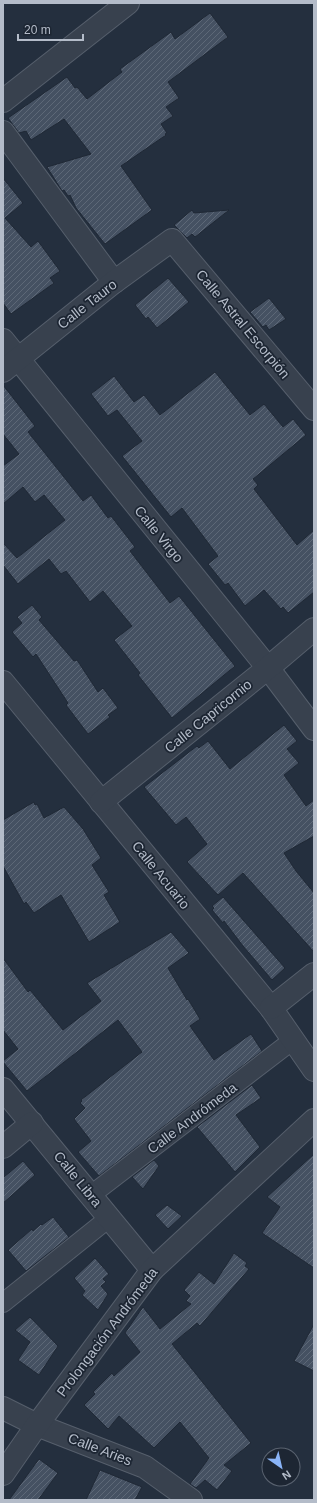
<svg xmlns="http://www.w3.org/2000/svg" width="317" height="1503" font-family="Arial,sans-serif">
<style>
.building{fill:url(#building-hatch);stroke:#1f2835}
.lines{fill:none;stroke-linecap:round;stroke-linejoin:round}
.pedestrian-casing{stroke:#565f6c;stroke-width:20}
.minor-casing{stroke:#565f6c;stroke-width:24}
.pedestrian{stroke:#38414e;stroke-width:18}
.minor{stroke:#38414e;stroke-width:22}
.labels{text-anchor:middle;stroke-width:3.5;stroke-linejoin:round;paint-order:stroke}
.street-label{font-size:14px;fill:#b4bcc9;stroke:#1d2633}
</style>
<defs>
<pattern id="building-hatch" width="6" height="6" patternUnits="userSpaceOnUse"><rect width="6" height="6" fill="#455162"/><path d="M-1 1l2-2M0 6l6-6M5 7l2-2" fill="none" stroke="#5d6877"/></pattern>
</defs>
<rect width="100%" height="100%" fill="#242f3e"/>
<g class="building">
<path d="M210,13L228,37L168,82L179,98L166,107L173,116L161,124L167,133L165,134L166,135L121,166L152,210L105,244L76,208L70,195L68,196L64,190L62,191L47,167L91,154L64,119L31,140L26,131L19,133L8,118L67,77L75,88L77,87L87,99L122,72L120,69L171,32L175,39Z"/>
<path d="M3,178L23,203L5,218L31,247L38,241L60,271L50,278L54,283L11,314L3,303Z"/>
<path d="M192,210L194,213L229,210L195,237L192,234L187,238L174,225Z"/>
<path d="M168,278L189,302L157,328L148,317L146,319L135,305Z"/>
<path d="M269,298L286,319L269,330L266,325L263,327L250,312Z"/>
<path d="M215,372L250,415L264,404L283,427L293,419L306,435L253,479L258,485L254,489L297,545L314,530V592L288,613L283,607L281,609L264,590L245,606L228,583L225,585L208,564L218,556L182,508L171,517L122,456L142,441L117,410L108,416L91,394L114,376L134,402L144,395L160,415Z"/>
<path d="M3,385L35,426L28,432L83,501L91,495L108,518L111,516L135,547L130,551L170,603L179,596L235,666L172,718L138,675L140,673L114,640L132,626L103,591L90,602L66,571L61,574L49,559L18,584L3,565V543L17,558L65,520L44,495L35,502L23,487L3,504V466L19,454L3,434Z"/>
<path d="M32,605L42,617L39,620L74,661L77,660L98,692L103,688L118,708L108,715L110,717L88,734L66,705L68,703L36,654L33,657L12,632L22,623L17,617Z"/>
<path d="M284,725L297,741L287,749L299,763L284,775L306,806L314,800V836L284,853L296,871L314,893V952L243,873L218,895L187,862L207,844L186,817L176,825L144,787L197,746L199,748L208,741L230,769Z"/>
<path d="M34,802L35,805L37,804L44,818L64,807L83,829L101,858L92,865L109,892L104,895L120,922L89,942L61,895L34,913L26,902L24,904L3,866V820Z"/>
<path d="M223,897L285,968L272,980L243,946L224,921L223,923L212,910L214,908L212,906Z"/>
<path d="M171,932L189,953L168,968L187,1000L188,999L200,1019L190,1026L214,1060L251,1034L262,1051L99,1176L78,1152L91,1141L74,1119L85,1108L80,1103L82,1101L81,1100L142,1052L118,1020L27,1091L3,1062V1061L18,1049L3,1030V958L28,992L30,990L63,1030L101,1001L87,983Z"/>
<path d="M252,1085L261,1098L236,1115L260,1147L235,1172L197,1127Z"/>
<path d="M314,1154V1268L262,1233L280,1207L267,1197Z"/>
<path d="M154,1160L159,1166L143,1189L132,1177Z"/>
<path d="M23,1161L35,1175L3,1203V1178Z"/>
<path d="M167,1205L182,1216L168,1229L155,1215Z"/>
<path d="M53,1217L69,1237L26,1271L8,1250L32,1229L33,1231L41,1224L42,1225Z"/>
<path d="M234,1253L247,1263L245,1266L249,1269L200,1326L197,1323L172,1344L251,1443L224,1465L232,1471L217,1490L205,1480L196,1488L190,1484L209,1458L180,1422L154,1448L119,1416L108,1429L84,1405L95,1394L93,1392L112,1373L114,1376L140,1352L125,1333L143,1307L160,1329L191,1304L186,1301L190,1296L184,1290L199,1272L214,1284Z"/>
<path d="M95,1258L109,1274L103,1279L106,1282L101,1286L108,1294L98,1310L82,1295L85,1291L74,1278Z"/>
<path d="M30,1317L58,1346L39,1375L18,1360L30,1342L15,1330Z"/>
<path d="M314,1324V1371L294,1361Z"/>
<path d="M39,1459L58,1473L38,1500H9Z"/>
<path d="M100,1470L142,1487L135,1500H86Z"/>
</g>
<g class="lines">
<g class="pedestrian-casing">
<g id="pedestrian">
<path d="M91,1195L293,1040"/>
<path d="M3,1303L109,1218"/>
</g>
</g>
<g class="minor-casing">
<g id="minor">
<path d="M3,101L128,3"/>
<path d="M3,132L114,282"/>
<path d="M3,340L268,668L314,729"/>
<path d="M3,371L114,282L172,240L314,409"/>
<path d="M3,682L271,1008L314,1070"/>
<path d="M101,802L268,668L314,629"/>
<path d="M271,1008L314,974"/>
<path d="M3,1089L152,1270"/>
<path d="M3,1147L32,1123"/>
<path d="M3,1408L37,1425L145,1467L191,1500"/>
<path d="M3,1474L37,1425L152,1270L314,1120"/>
</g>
</g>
<use href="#pedestrian" class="pedestrian"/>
<use href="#minor" class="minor"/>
</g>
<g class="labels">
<g class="street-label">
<text transform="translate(87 304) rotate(-38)" y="5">Calle Tauro</text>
<text transform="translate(243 324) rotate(50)" y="5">Calle Astral Escorpión</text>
<text transform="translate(159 534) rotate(51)" y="5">Calle Virgo</text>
<text transform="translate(208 716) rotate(-39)" y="5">Calle Capricornio</text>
<text transform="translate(161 875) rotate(51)" y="5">Calle Acuario</text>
<text transform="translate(192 1118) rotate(-37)" y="5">Calle Andrómeda</text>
<text transform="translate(78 1179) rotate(51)" y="5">Calle Libra</text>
<text transform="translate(107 1332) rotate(-53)" y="5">Prolongación Andrómeda</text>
<text transform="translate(100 1449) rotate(21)" y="5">Calle Aries</text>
</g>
</g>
<rect width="317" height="1503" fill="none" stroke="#b4bcc9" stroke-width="8"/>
<g transform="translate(281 1467) rotate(146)"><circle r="19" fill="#1d2633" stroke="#59626f"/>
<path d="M0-3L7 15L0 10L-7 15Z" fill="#8ab4f8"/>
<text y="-6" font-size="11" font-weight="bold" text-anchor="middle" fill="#b4bcc9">N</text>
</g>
<path d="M18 34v6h65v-6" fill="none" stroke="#b4bcc9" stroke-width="2"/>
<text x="24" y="34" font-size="12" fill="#b4bcc9" stroke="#1d2633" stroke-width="3" paint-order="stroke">20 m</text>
</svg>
